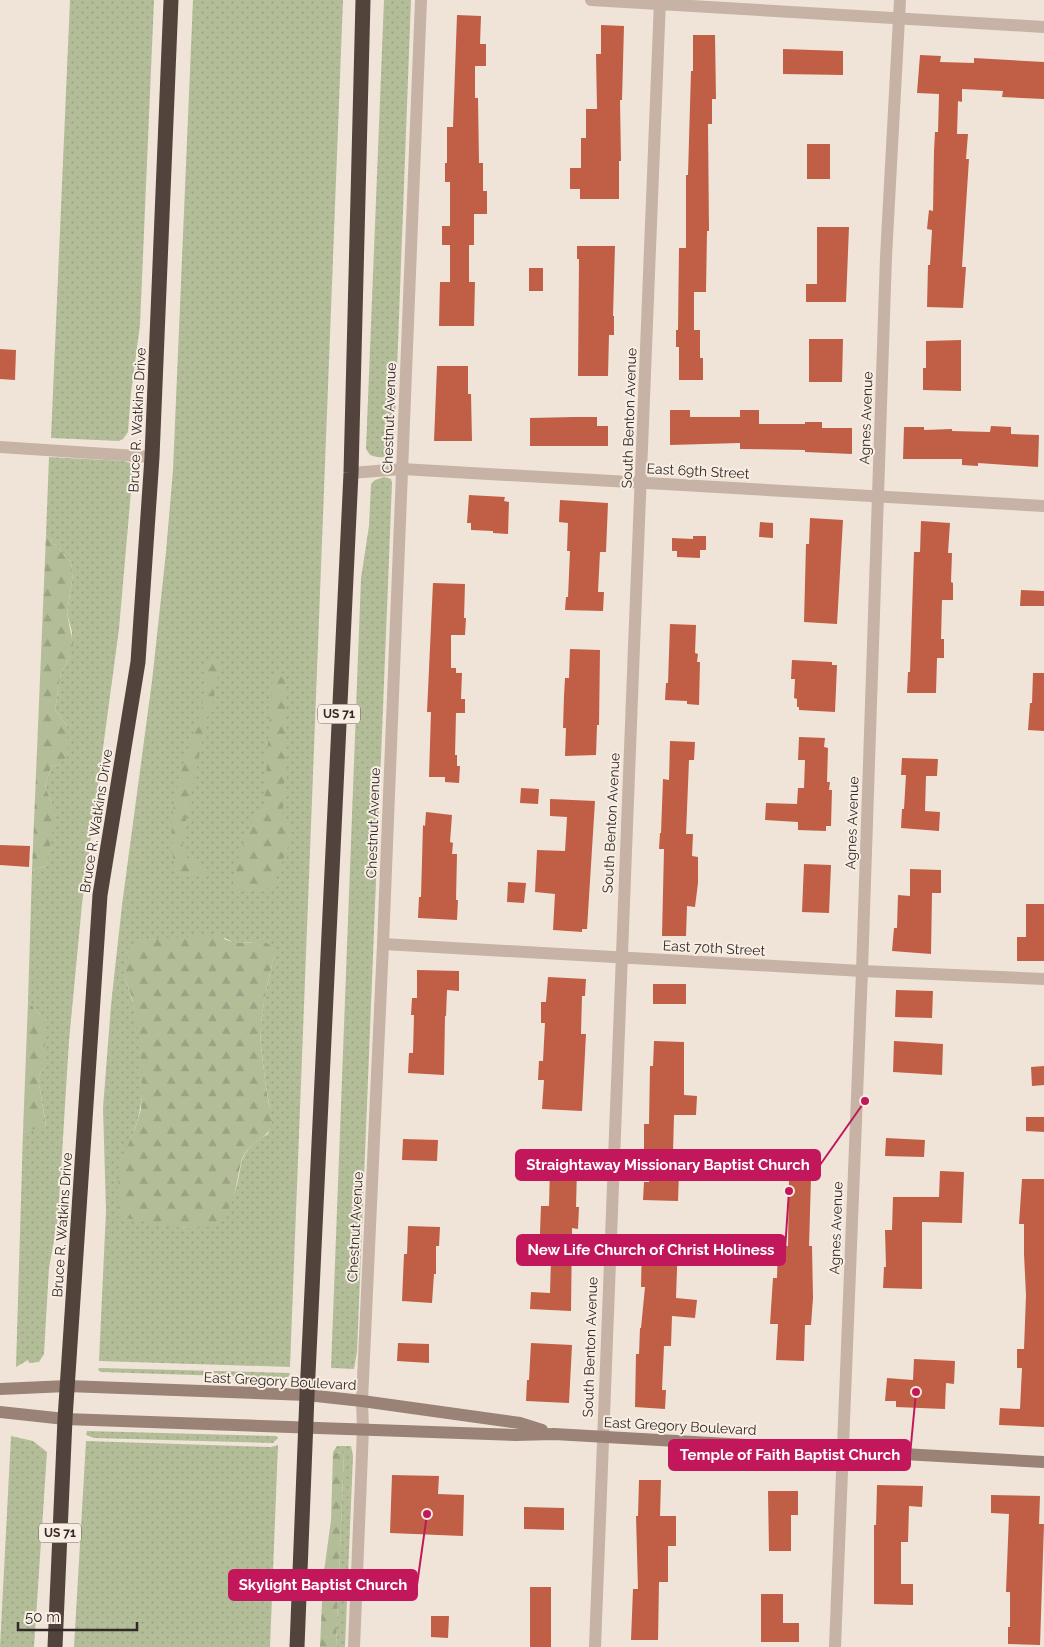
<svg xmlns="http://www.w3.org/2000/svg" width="1044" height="1647" font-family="Raleway,sans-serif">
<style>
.grass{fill:url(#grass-dots);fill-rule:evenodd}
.forest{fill:url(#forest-firs)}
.building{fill:#c05f45}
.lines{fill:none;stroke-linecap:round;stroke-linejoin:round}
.street{stroke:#c7b3a5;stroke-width:12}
.secondary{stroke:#9a8276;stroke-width:12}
.highway{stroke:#53433d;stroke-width:15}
.labels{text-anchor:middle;stroke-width:4;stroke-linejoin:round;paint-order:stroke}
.shield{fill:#f8eee4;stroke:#6e645f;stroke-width:1}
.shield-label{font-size:12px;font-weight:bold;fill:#332926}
.street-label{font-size:14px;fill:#332926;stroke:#f8eee4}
.leader{fill:none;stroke:#c2185b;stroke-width:2}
.callout-dot{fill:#c2185b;stroke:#f8eee4;stroke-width:2}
.callout{fill:#c2185b;stroke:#c2185b;stroke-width:2}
.callout-label{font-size:15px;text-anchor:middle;font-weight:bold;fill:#fff}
</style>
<defs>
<pattern id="grass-dots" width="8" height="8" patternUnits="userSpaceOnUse" patternTransform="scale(1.25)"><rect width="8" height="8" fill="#b3be99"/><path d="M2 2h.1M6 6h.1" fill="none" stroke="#9aa384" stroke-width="1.8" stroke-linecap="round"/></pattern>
<pattern id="forest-firs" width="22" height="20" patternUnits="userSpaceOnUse" patternTransform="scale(1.25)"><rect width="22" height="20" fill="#b3be99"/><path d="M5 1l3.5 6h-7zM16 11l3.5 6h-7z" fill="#9aa384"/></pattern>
</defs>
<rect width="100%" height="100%" fill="#f0e4d8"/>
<g class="grass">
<path d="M70,0H154L140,325L131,393L128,432L123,439L119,441L51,438Z"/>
<path d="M193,0H343L290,1367L99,1361L106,1211L103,1108L111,1005L122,905L152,681L166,552L173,470ZM225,938L234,943L258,942L274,956L264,1000L261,1025V1045L265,1080L272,1120L268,1134C232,1155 246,1165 233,1197C230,1205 210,1220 202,1227L183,1228L131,1139C152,1093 142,1024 125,978Z"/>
<path d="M384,0H411L394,449C391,460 379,458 370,455L366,449Z"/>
<path d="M49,457L124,461L130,463L133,469L119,629L82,904L69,1041L58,1218L49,1268L44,1354L39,1362L29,1363L28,1360L16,1367L23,1132L46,1125L38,1078L44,1067L41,1016L28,1001L32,870L46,866L52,804L45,786L51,767L60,764L67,726L55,710L61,673L69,659L72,632L67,613L73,574L71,562L46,535Z"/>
<path d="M384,477L391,479L392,483L389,559L357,1352L354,1369L331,1368L361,578L369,526L371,484L375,480Z"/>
<path d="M99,1368L290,1373L289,1376L286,1378L101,1372L98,1370Z"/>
<path d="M87,1431L276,1436L278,1438L273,1443L94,1438L86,1435Z"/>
<path d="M11,1436L33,1441L47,1452L34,1647H0Z"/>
<path d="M86,1441L271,1447L278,1445L270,1647H74Z"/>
<path d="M337,1446H351L353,1456L345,1647H336L344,1453L333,1452Z"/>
</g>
<g class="forest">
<path d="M46,535L71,562L73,574L67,613L73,645L69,659L61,673L55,710L67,726L68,755L60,764L51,767L45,786L52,804L55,819L46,866L32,870Z"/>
<path d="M215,657L220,661L213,703L207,718L182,840L184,856L209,870L202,876L183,877L178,874C163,841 177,782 188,749C193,733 200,718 203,701C206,689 206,676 207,663L210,659Z"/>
<path d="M280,673L286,674L285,757L283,814L289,825L291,834L289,844L274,884C263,894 250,890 237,889L233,887V882C240,858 245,823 264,806L272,683L275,677Z"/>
<path d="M218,936C223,938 228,941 233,942C248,946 273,933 274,956C267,986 259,1016 261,1046C263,1064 265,1082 268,1099C269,1106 273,1114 272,1122C270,1140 249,1140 242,1159C238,1172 237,1186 233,1199C230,1207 226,1217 219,1222C201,1236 148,1222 126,1218L120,1211L117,1194L121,1162L135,1129L141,1109L142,1078L140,1045L132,998L125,978L128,955L131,949L144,939Z"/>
<path d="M28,1001L41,1016L46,1029L44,1067L38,1078L46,1126L23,1132Z"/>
<path d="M333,1452L344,1453L336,1647H320L323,1579L331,1520Z"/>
</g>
<g class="building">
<path d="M457,15L481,16L480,44H486V66H475V98H478L479,163H483V191H487V214H474V245H469V282H475L474,326H439L440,282H450V245H442V226H450V182H445V163H447V127H453Z"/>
<path d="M601,25L624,26L622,100H620L621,161H619V199H580V189H570V168H581V138H586V109H597L596,54H601Z"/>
<path d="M693,35H715L716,99H712V124H708L709,231H707L706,292H694V330H700V358H703V380H679V347H676V330H678L679,248H686V175H688L691,71H693Z"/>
<path d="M783,49L843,51V75L783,74Z"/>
<path d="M920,55L941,56L940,62L974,63V58L1044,62V99L1002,97L1003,91L962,89V102L958,101L957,134H968L966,159H969L962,267H966L963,308L927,307L928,265H930L932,230L927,229L929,210L933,211L934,151L935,132H938L939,94L917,93Z"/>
<rect x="807" y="144" width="23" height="35"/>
<path d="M817,227H849L846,302H806V284H817Z"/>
<path d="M577,246H615L613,316H614V335H609L608,376H578L579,259H577Z"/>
<rect x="529" y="268" width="14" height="23"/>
<path d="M809,339H843L842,382H809Z"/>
<path d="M961,340V391L923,390V368H926V341Z"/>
<path d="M0,349L16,350L15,380L0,379Z"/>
<path d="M437,366H468V394H471L472,441H434Z"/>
<path d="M670,410H690V417H740V410H759V424H805V422H822V428H852V454L805,452V450L740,449V443L670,445Z"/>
<path d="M574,417H597V426H608V446H530V418Z"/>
<path d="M991,426L1011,427V434L1039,435L1038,467L978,463V466L962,465V459H903L904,427H924V430L952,429V431L990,432Z"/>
<path d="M469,495L505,497L504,501L509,502L508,534L493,533V531L471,530V523H467Z"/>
<path d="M560,500L608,503L606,552H600L598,592H604L603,611L565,610L566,597H568L570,551H567L568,523L559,522Z"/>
<path d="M810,518L843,520L837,624L804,622L806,544H809Z"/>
<path d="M921,521L950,523L948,553H952L951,582L953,583V600H942L941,639H944V658H937L936,693H907L908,672H910L914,552H920Z"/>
<path d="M760,522L773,523V538L759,537Z"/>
<path d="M693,536H706V550H700V558L677,557V551H672V538L693,539Z"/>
<path d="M433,583L465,584L464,618H466L465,635H451V668H456V673H462L461,699H465V713H456L455,755H457V766H460L459,783L445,782V777H429L431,712H427Z"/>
<path d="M1021,590L1044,591V606H1020Z"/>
<path d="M670,624L696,625L695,653L698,654L697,662H700L699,705L687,704V701L665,700L666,683H668Z"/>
<path d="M570,649L600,650L599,725H597L596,755L565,756L566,728H563L564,696L565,678H569Z"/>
<path d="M792,660L832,662V665H837L835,712L799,710V707H797V699L794,698L795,679H791Z"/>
<path d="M1033,673H1044V731L1028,730L1030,703H1032Z"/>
<path d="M799,737L825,738L824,747L828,748L827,782H830L829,790H832L831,826H826V831L798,830V822L765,820L766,803L797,804L798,788H804L805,760H798Z"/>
<path d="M670,741L695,742L694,760H689L686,834H693L692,856L698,857V883L695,907L687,906L686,936H662L664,849H659L660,833H661L663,779L669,780Z"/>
<path d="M902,758L938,759L937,776H926L925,811L940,812L939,831L901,828L902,809H904L906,775H901Z"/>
<path d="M521,788L539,789L538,804L520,803Z"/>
<path d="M550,799L595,801L587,929H582V932L553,930L555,894L535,892L537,850L565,851L567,817L550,816Z"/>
<path d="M426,812L452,815L450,842L453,843L452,854H457L456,900H458L457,920L418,918L419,897H421L423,825L425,826Z"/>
<path d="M0,845L30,846L29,867L0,865Z"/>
<path d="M804,864L831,865L829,913L802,912Z"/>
<path d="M910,869L941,870V893H932L931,954L892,951L894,928H897L898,895L910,896Z"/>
<path d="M508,882L526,883L524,903L507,902Z"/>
<path d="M1026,904H1044V961H1017V937H1026Z"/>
<path d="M417,970L459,971V991L447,990L446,1016H445L444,1075L408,1073L409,1053H413L414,1015H411L412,998H417Z"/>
<path d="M548,977L586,979L585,996H582L581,1034H586L582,1111L542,1109L544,1080H538L539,1061H543L545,1023H541V1002H546Z"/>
<rect x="653" y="984" width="33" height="20"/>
<path d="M896,990L933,991L932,1018L895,1017Z"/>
<path d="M654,1041L684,1042V1095L697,1096L696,1115H674L673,1153H683L682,1172H679L678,1201L643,1200L644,1182H649L650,1149H644V1124H649L650,1066H653Z"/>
<path d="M894,1041L943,1044L942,1075L893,1072Z"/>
<path d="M1044,1066V1085L1032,1086L1031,1067Z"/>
<path d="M1026,1117H1044V1132L1026,1131Z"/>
<path d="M886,1138L925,1140L924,1157L885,1156Z"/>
<path d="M403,1139L438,1140L437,1161L402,1160Z"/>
<path d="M545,1149L586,1151V1169L577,1168L576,1207H579L578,1229L572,1228L571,1311L530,1309L531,1292L550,1293L551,1259H539L541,1206H549L550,1167H544Z"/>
<path d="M940,1171L964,1172L962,1223L922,1222V1289L883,1288L884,1267H886L885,1230H892L893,1197H939Z"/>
<path d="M789,1178H811L809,1246H812L813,1298L811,1325H805L804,1361L776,1360L778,1324H770L773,1278H777L778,1245L788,1246Z"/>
<path d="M1022,1179H1044V1427L999,1425L1000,1408L1020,1409L1022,1368H1017V1349H1024L1026,1295L1024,1254V1224H1019Z"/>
<path d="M408,1226L440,1227L439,1246H436V1274H434L432,1303L402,1301L404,1254H407Z"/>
<path d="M642,1240L678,1241L676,1298L697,1300L695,1318L672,1316L671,1346H664L662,1390H666L665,1409L635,1407L636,1354H639L640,1328H641L645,1287H641Z"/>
<path d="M398,1343L429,1344V1363L397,1361Z"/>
<path d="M531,1343L572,1345L569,1403L526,1401L527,1380H529Z"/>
<path d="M914,1359L955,1361L954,1384L946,1383L945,1409L896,1407V1401H885L887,1378L913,1380Z"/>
<path d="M392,1475L439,1476L438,1494L464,1495L463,1536L390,1533Z"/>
<path d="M639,1480H661L660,1516H676V1546H668V1582H659L658,1640H631L633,1589H638L636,1516H638Z"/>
<path d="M877,1485L923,1486L922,1507L909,1506L908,1542H901V1584H913V1605L874,1604V1525H876Z"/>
<path d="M768,1491H798V1515H791V1551H769Z"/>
<path d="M991,1495L1040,1496L1039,1524H1044L1040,1645L1008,1644V1627H1010V1592H1006L1009,1514L991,1513Z"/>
<path d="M524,1507L564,1508V1530L524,1529Z"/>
<rect x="530" y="1587" width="21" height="60"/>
<path d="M761,1594H783V1623H799V1642H761Z"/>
<path d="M431,1616H449L448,1638L431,1637Z"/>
</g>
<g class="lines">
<g class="street">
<path d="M591,0L1044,27"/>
<path d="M0,447L152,457"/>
<path d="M351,473L402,469L1044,506"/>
<path d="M383,944L862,971L1044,979"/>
<path d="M354,1647L363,1429L362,1401L383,944L421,0"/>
<path d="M595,1647C614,1098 639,549 660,0"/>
<path d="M835,1647L862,971L886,257L900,0"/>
</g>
<g class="secondary">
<path d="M0,1389L67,1386L307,1395L362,1401L520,1423L542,1430"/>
<path d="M0,1412L65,1419L515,1435L554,1434L1044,1462"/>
</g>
<g class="highway">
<path d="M55,1647L65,1419L100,895L138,662L152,457L171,0"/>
<path d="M297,1647L307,1395L351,473L363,0"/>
</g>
</g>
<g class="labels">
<g class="shield">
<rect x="318" y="704.5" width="42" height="19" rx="4"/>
<rect x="39" y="1523.5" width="42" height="19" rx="4"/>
</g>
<g class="shield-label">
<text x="339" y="718">US 71</text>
<text x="60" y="1537">US 71</text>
</g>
<g class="street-label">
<text transform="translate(389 418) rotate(-88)" y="5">Chestnut Avenue</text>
<text transform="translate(629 418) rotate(-88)" y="5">South Benton Avenue</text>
<text transform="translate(866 418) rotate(-88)" y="5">Agnes Avenue</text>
<text transform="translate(137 420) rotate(-87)" y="5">Bruce R. Watkins Drive</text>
<text transform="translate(698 471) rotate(3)" y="5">East 69th Street</text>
<text transform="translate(96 821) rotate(-81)" y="5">Bruce R. Watkins Drive</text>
<text transform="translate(373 823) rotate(-88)" y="5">Chestnut Avenue</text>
<text transform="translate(611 823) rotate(-87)" y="5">South Benton Avenue</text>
<text transform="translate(852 823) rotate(-88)" y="5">Agnes Avenue</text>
<text transform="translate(714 948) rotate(3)" y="5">East 70th Street</text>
<text transform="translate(62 1225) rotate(-86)" y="5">Bruce R. Watkins Drive</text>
<text transform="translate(355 1227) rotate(-87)" y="5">Chestnut Avenue</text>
<text transform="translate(836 1228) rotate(-88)" y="5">Agnes Avenue</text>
<text transform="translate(590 1347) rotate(-88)" y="5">South Benton Avenue</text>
<text transform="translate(280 1381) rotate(3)" y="5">East Gregory Boulevard</text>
<text transform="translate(680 1426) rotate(3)" y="5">East Gregory Boulevard</text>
</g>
</g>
<path class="leader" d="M865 1101L820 1165M789 1191L785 1250M916 1392L910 1455M427 1514L417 1585"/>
<g class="callout-dot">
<circle cx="865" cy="1101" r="5"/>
<circle cx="789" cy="1191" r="5"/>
<circle cx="916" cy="1392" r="5"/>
<circle cx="427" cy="1514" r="5"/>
</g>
<g class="callout">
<rect x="516" y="1150" width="304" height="30" rx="5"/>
<rect x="517" y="1235" width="268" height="30" rx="5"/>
<rect x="669" y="1440" width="241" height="30" rx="5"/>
<rect x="229" y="1570" width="188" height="30" rx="5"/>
</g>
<g class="callout-label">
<text x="668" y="1170">Straightaway Missionary Baptist Church</text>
<text x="651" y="1255">New Life Church of Christ Holiness</text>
<text x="790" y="1460">Temple of Faith Baptist Church</text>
<text x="323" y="1590">Skylight Baptist Church</text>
</g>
<path d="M18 1622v8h119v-8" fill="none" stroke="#332926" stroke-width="2.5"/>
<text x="25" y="1622" font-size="15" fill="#332926" stroke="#f8eee4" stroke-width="4" paint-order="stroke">50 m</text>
</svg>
